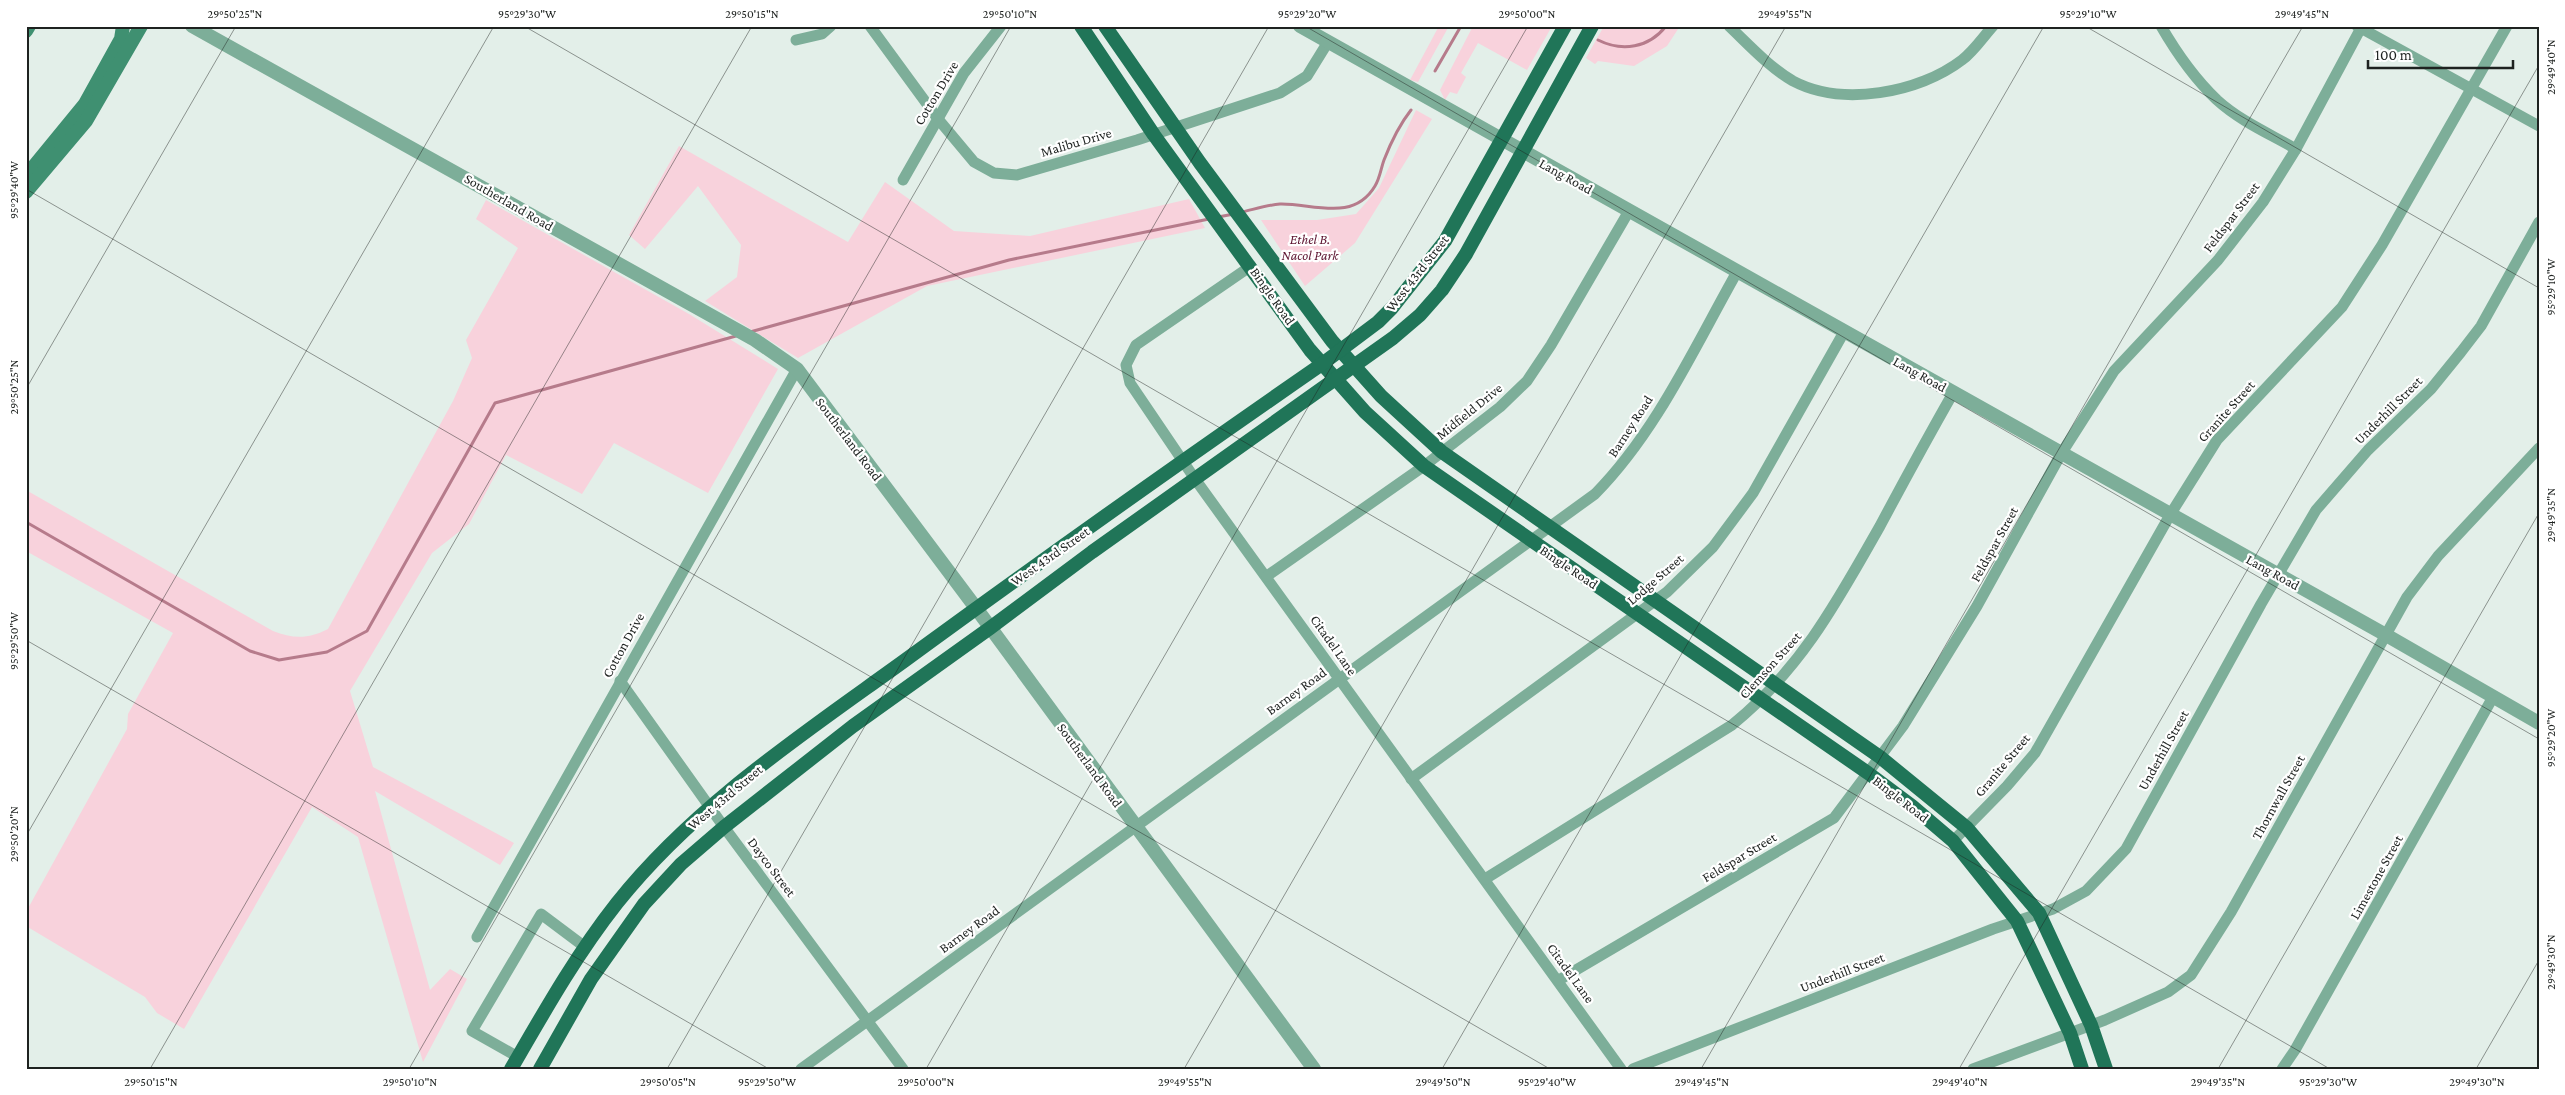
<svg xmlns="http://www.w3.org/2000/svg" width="2565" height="1095" font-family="'Crimson Pro',serif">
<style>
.green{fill:#f8d2dc}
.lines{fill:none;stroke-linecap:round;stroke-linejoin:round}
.stream{stroke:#b67b8b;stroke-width:3}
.minor{stroke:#7dae99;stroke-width:11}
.tertiary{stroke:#7dae99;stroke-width:14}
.secondary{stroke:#3f9071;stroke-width:14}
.primary{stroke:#207558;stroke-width:14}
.ticks{fill:none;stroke:#1e2220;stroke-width:1;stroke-opacity:0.45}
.labels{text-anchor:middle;stroke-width:4.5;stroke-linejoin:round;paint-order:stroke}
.street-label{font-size:14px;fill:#1e2220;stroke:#fff}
.park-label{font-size:14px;font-style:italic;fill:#5d1531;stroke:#fff}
.neatline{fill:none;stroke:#1e2220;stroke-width:2}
.ticks-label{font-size:12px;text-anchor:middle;fill:#1e2220}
</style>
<rect width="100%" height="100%" fill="#e3efe9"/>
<g class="green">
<path d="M1439,26H1449L1418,82L1410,80Z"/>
<path d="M1473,26H1548L1551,28L1527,70L1478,43L1461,73L1466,77L1457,94L1450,92L1445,100L1440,90Z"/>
<path d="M1604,26H1680L1667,46L1634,66L1598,61L1595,64L1586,58Z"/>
<path d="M1416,110L1432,119L1355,243L1305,286L1261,220H1317L1356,214L1379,188Z"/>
<path d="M679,146L848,242L885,182L954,231L1030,236L1189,199L1205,228L927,286L798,358L705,301L737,277L741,245L698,186L645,249L629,235Z"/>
<path d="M486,200L689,314L778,369L708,493L614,443L582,494L506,455L469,524L432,553L350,691L373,767L514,843L500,865L375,791L430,990L450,969L467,979L423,1062L358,837L312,807L184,1029L157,1013L145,997L26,926V912L127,729L128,714L173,633L26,551V490L273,631C293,639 309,639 328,629L453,401L472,358L466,340L518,248L476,219Z"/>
</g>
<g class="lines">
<g class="stream">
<path d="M1598,40C1622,52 1649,48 1666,26"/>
<path d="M1435,71L1461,26"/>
<path d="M1242,212C1255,209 1267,205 1280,204C1312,203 1353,223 1375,186C1380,178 1381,168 1384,160C1391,142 1400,124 1411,110"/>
<path d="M1218,217L1234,214"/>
<path d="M750,332L1009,260L1209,219"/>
<path d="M26,522L250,651L279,660L327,652L367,631L495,403L736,336"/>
</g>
<g class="minor">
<path d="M870,26L938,119L974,162L994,173L1017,175L1137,140L1280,93L1307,76L1328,42"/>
<path d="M1729,26C1749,45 1769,67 1793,81C1842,107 1919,93 1962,60C1974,51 1983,37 1993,26"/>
<path d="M2161,26C2176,52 2195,79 2217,100C2240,121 2270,134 2296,149"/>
<path d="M2357,26L2539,126"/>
<path d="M796,40L822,34L831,26"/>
<path d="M903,180L964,73L1001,26"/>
<path d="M1251,266L1136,345L1126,365L1130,383L1195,479L1621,1069"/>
<path d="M1267,576L1424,466L1500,407L1527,381L1551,345L1629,211"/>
<path d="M620,681L724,827L903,1069"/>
<path d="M1411,779L1667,592L1713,547L1753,493L1844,332"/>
<path d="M1953,841L2007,786L2035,753L2170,515L2217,440L2342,307L2382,245L2507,26"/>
<path d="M1485,879L1732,725C1801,669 1837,602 1880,526C1904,481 1928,437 1953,393"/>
<path d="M477,937L797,369"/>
<path d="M1559,980L1834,818L1903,726L1977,606L2061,454L2114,371L2218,260L2263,202L2296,149L2362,26"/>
<path d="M518,1057L472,1031L541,914L585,947"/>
<path d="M801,1069L1595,494C1657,431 1694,348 1737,272"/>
<path d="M1633,1069L1993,929L2053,909L2086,891L2126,849L2261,604L2316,510L2368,450L2431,389L2461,352L2481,326L2539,222"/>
<path d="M1973,1069L2105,1020L2168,992L2191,975L2231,912L2407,597L2438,556L2539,448"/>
<path d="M2282,1069L2295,1050L2493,697"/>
</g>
<g class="tertiary">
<path d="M192,26L755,340L797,369L976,608L1314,1069"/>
<path d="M1300,26L2386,635L2539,723"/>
</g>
<g class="secondary">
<path d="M26,31L29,26"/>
<path d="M26,176L85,104L121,39L123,26"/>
<path d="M26,192L86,121L141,26"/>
</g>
<g class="primary">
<path d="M1081,26L1154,135L1310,350L1365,412L1424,466L1868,773L1912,806L1953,841L2017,921L2070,1033L2082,1069"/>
<path d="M1105,26L1200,163L1332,341L1381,396L1442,452L1880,757L1967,828L2039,913L2091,1025L2106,1069"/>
<path d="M511,1069C544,1012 576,955 617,903C695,805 803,734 904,661C1042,560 1182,461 1322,364L1378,322L1392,308L1445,241L1565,26"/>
<path d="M540,1069L591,979L644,904L681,864L724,827L853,726L990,628L1092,552L1393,338L1420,315L1442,290L1466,254L1592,26"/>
</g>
</g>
<path class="ticks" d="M524,26L2330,1069M1305,26L2539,739M2085,26L2539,288M26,189L1550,1069M26,389L236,26M26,640L769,1069M26,836L494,26M150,1069L752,26M409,1069L1011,26M667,1069L1269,26M926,1069L1528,26M1184,1069L1786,26M1442,1069L2044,26M1701,1069L2303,26M1959,1069L2539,65M2218,1069L2539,513M2476,1069L2539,960"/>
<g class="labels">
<g class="street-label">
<text transform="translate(936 93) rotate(-59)" y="5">Cotton Drive</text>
<text transform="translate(1076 142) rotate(-16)" y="5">Malibu Drive</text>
<text transform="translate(1566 176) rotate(29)" y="5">Lang Road</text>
<text transform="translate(509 202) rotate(30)" y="5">Southerland Road</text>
<text transform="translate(2231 217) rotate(-53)" y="5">Feldspar Street</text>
<text transform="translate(1417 273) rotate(-52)" y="5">West 43rd Street</text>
<text transform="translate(1273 296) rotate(55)" y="5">Bingle Road</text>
<text transform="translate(1920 374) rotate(29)" y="5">Lang Road</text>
<text transform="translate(2388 410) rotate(-45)" y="5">Underhill Street</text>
<text transform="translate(1469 411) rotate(-39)" y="5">Midfield Drive</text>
<text transform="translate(2226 411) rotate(-48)" y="5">Granite Street</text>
<text transform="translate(1630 426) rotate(-57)" y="5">Barney Road</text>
<text transform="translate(849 439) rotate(53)" y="5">Southerland Road</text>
<text transform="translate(1994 544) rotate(-61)" y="5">Feldspar Street</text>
<text transform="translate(1050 556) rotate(-35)" y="5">West 43rd Street</text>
<text transform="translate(1569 567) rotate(34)" y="5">Bingle Road</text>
<text transform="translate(2273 572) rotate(29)" y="5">Lang Road</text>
<text transform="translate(1655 579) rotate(-41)" y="5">Lodge Street</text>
<text transform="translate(623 645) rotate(-61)" y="5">Cotton Drive</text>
<text transform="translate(1334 645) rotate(55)" y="5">Citadel Lane</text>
<text transform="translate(1770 665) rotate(-48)" y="5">Clemson Street</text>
<text transform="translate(1296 691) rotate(-36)" y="5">Barney Road</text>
<text transform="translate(2163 750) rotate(-61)" y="5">Underhill Street</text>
<text transform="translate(1090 765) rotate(54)" y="5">Southerland Road</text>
<text transform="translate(2002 765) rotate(-50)" y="5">Granite Street</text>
<text transform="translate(725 797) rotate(-40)" y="5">West 43rd Street</text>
<text transform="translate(2278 797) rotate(-61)" y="5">Thornwall Street</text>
<text transform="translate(1901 799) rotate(38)" y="5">Bingle Road</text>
<text transform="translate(1739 857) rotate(-31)" y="5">Feldspar Street</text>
<text transform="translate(772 867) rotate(53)" y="5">Dayco Street</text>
<text transform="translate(2376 877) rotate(-61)" y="5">Limestone Street</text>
<text transform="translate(969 929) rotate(-36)" y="5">Barney Road</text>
<text transform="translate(1842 972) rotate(-21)" y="5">Underhill Street</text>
<text transform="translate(1571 973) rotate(54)" y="5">Citadel Lane</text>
</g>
<g class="park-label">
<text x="1310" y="244">Ethel B.<tspan x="1310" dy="16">Nacol Park</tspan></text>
</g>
</g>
<rect width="2565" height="1095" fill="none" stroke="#ffffff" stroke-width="55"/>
<path d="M2368 60v8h145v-8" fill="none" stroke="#1e2220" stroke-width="2.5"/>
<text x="2375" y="60" font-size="15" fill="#1e2220" stroke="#ffffff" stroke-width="4" paint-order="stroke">100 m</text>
<rect x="28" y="28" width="2510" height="1040" class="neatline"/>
<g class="ticks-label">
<text x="235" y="18">29°50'25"N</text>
<text x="527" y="18">95°29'30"W</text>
<text x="752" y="18">29°50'15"N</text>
<text x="1010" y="18">29°50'10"N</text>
<text x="1307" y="18">95°29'20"W</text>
<text x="1527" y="18">29°50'00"N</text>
<text x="1785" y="18">29°49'55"N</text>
<text x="2088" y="18">95°29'10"W</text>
<text x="2302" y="18">29°49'45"N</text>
<text transform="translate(2551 67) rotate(-90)" y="4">29°49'40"N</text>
<text transform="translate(14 190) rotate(-90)" y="4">95°29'40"W</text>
<text transform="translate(2551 287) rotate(-90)" y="4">95°29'10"W</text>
<text transform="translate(14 387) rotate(-90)" y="4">29°50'25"N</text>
<text transform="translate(2551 515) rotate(-90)" y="4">29°49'35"N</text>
<text transform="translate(14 641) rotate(-90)" y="4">95°29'50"W</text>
<text transform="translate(2551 738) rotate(-90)" y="4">95°29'20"W</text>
<text transform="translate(14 834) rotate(-90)" y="4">29°50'20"N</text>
<text transform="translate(2551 962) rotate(-90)" y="4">29°49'30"N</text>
<text x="151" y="1086">29°50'15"N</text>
<text x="410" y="1086">29°50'10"N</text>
<text x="668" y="1086">29°50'05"N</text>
<text x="767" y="1086">95°29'50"W</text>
<text x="926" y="1086">29°50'00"N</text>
<text x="1185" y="1086">29°49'55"N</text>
<text x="1443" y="1086">29°49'50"N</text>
<text x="1547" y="1086">95°29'40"W</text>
<text x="1702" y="1086">29°49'45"N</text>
<text x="1960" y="1086">29°49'40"N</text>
<text x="2218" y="1086">29°49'35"N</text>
<text x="2328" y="1086">95°29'30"W</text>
<text x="2477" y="1086">29°49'30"N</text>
</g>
</svg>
